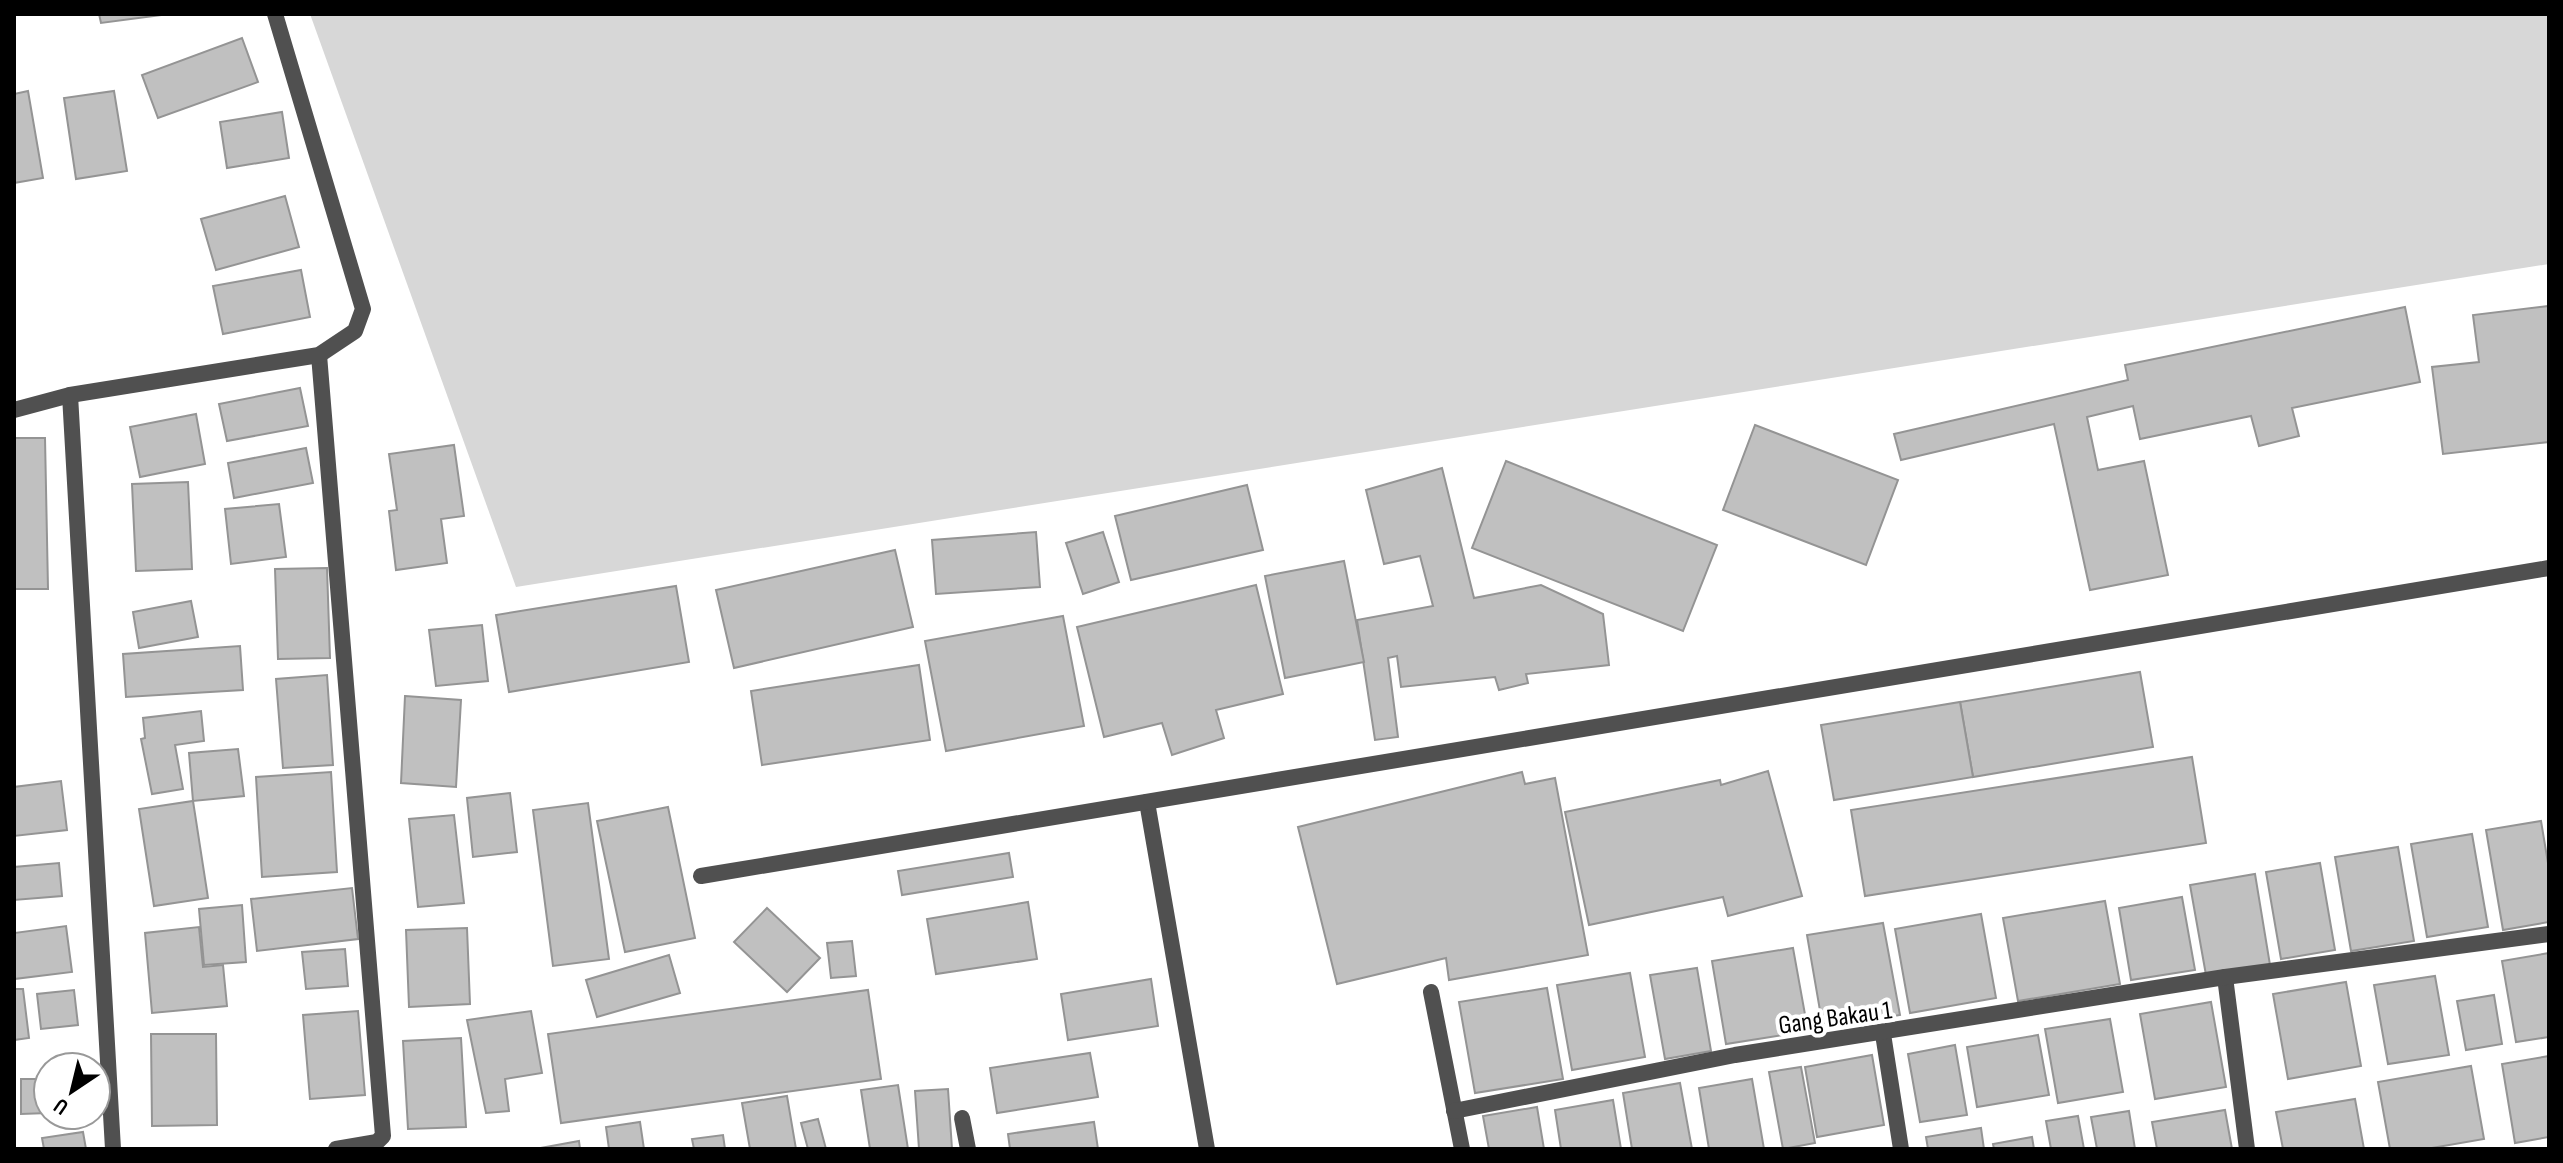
<svg xmlns="http://www.w3.org/2000/svg" width="2563" height="1163" font-family="'Sofia Sans Condensed',sans-serif">
<style>
.green{fill:#d7d7d7}
.building{fill:#c0c0c0;stroke:#949494;stroke-width:2}
.lines{fill:none;stroke-linecap:round;stroke-linejoin:round}
.minor{stroke:#505050;stroke-width:16}
.labels{text-anchor:middle;stroke-width:8;stroke-linejoin:round;paint-order:stroke}
.street-label{font-size:26px;fill:#000;stroke:#fff}
</style>
<rect width="100%" height="100%" fill="#fff"/>
<path class="green" d="M310,14H2549V264L516,587Z"/>
<g class="building">
<path d="M99,14H169L101,23Z"/>
<path d="M242,38L258,82L158,118L142,75Z"/>
<path d="M28,91L43,178L14,183V94Z"/>
<path d="M114,91L127,171L76,179L64,98Z"/>
<path d="M282,112L289,158L227,168L220,122Z"/>
<path d="M285,196L299,247L216,270L201,219Z"/>
<path d="M301,270L310,317L223,334L213,286Z"/>
<path d="M2549,306V442L2443,454L2432,367L2479,362L2473,315Z"/>
<path d="M2405,307L2420,382L2292,408L2299,436L2259,446L2251,416L2140,439L2133,406L2087,417L2098,470L2144,461L2168,575L2090,590L2054,424L1901,460L1894,434L2128,380L2125,365Z"/>
<path d="M300,388L308,426L227,441L219,404Z"/>
<path d="M196,414L205,464L140,477L130,427Z"/>
<path d="M1755,425L1898,480L1866,565L1723,510Z"/>
<path d="M14,438H45L48,589H14Z"/>
<path d="M454,445L464,516L441,519L447,563L396,570L389,511L397,510L389,454Z"/>
<path d="M306,448L313,483L234,498L228,463Z"/>
<path d="M1506,461L1717,545L1683,631L1472,548Z"/>
<path d="M1442,468L1474,598L1541,585L1603,614L1609,665L1526,674L1528,683L1499,690L1495,677L1401,687L1397,656L1388,658L1398,737L1375,740L1357,620L1433,606L1420,556L1384,564L1366,490Z"/>
<path d="M188,482L192,569L136,571L132,484Z"/>
<path d="M1247,485L1263,550L1131,580L1115,516Z"/>
<path d="M279,504L286,557L231,564L225,509Z"/>
<path d="M1036,532L1040,587L936,594L932,540Z"/>
<path d="M1103,532L1119,582L1083,594L1066,543Z"/>
<path d="M895,550L913,627L734,668L716,590Z"/>
<path d="M1344,561L1364,662L1285,678L1265,576Z"/>
<path d="M327,568L330,658L278,659L275,569Z"/>
<path d="M1256,585L1283,694L1216,710L1224,738L1172,755L1162,723L1104,737L1077,627Z"/>
<path d="M676,586L689,662L509,692L496,615Z"/>
<path d="M191,601L198,637L139,648L133,612Z"/>
<path d="M1063,616L1084,726L946,751L925,641Z"/>
<path d="M482,625L488,681L436,686L429,630Z"/>
<path d="M240,646L243,690L126,697L123,654Z"/>
<path d="M919,665L930,740L762,765L751,691Z"/>
<path d="M2140,672L2153,747L1973,777L1960,702Z"/>
<path d="M327,675L333,765L283,768L276,679Z"/>
<path d="M405,696L461,700L456,787L401,783Z"/>
<path d="M1960,702L1973,777L1834,800L1821,725Z"/>
<path d="M201,711L204,741L175,745L183,789L152,794L141,739L145,738L143,718Z"/>
<path d="M238,749L244,796L193,801L189,753Z"/>
<path d="M2192,757L2206,843L1865,896L1851,810Z"/>
<path d="M1768,771L1802,896L1728,916L1723,897L1589,925L1565,812L1720,780L1721,785Z"/>
<path d="M331,772L337,872L262,877L256,777Z"/>
<path d="M1522,772L1525,784L1555,778L1588,955L1449,980L1446,958L1337,984L1298,827Z"/>
<path d="M61,781L67,830L14,836V787Z"/>
<path d="M510,793L517,852L473,857L467,798Z"/>
<path d="M193,801L208,898L154,906L139,809Z"/>
<path d="M588,803L609,959L553,966L533,810Z"/>
<path d="M668,807L695,938L625,952L597,821Z"/>
<path d="M454,815L464,903L418,907L409,819Z"/>
<path d="M2541,821L2549,869V922L2503,930L2486,830Z"/>
<path d="M2472,834L2488,927L2427,937L2411,844Z"/>
<path d="M2398,847L2414,941L2351,951L2335,857Z"/>
<path d="M1009,853L1013,877L902,895L898,871Z"/>
<path d="M59,863L62,896L14,900V867Z"/>
<path d="M2320,863L2335,950L2281,959L2266,872Z"/>
<path d="M2255,874L2270,965L2206,975L2190,885Z"/>
<path d="M352,888L358,939L257,951L251,899Z"/>
<path d="M2182,897L2195,970L2131,980L2119,908Z"/>
<path d="M2105,901L2120,984L2018,1001L2003,918Z"/>
<path d="M1028,902L1037,959L936,974L927,919Z"/>
<path d="M242,905L246,962L204,965L199,909Z"/>
<path d="M767,908L820,958L787,992L734,942Z"/>
<path d="M1981,914L1996,998L1910,1013L1895,929Z"/>
<path d="M1883,923L1900,1015L1823,1028L1807,935Z"/>
<path d="M66,926L72,972L14,979V933Z"/>
<path d="M199,927L203,967L223,965L227,1006L152,1013L145,933Z"/>
<path d="M467,928L470,1004L409,1007L406,930Z"/>
<path d="M852,941L856,976L831,978L827,943Z"/>
<path d="M1793,948L1808,1031L1726,1044L1712,961Z"/>
<path d="M345,949L348,986L306,989L302,952Z"/>
<path d="M2549,953V1037L2516,1042L2502,961Z"/>
<path d="M669,955L680,993L597,1017L586,980Z"/>
<path d="M1697,968L1711,1051L1665,1059L1650,975Z"/>
<path d="M1630,973L1645,1057L1572,1070L1557,985Z"/>
<path d="M2435,976L2449,1055L2388,1064L2374,985Z"/>
<path d="M1151,979L1158,1026L1068,1040L1061,994Z"/>
<path d="M2346,982L2361,1066L2288,1079L2273,994Z"/>
<path d="M1547,988L1563,1079L1475,1093L1459,1002Z"/>
<path d="M14,989H23L29,1038L14,1040Z"/>
<path d="M74,990L78,1025L41,1029L37,994Z"/>
<path d="M868,990L881,1079L561,1123L548,1034Z"/>
<path d="M2494,995L2502,1044L2466,1050L2457,1001Z"/>
<path d="M2211,1002L2226,1087L2155,1099L2140,1014Z"/>
<path d="M358,1011L365,1095L310,1099L303,1015Z"/>
<path d="M531,1011L542,1073L505,1079L509,1111L486,1113L467,1020Z"/>
<path d="M2110,1019L2123,1092L2058,1103L2045,1029Z"/>
<path d="M151,1034H216L217,1125L152,1126Z"/>
<path d="M2038,1035L2049,1095L1977,1107L1967,1047Z"/>
<path d="M461,1038L466,1127L408,1129L403,1041Z"/>
<path d="M1955,1045L1967,1115L1920,1122L1908,1054Z"/>
<path d="M1090,1053L1098,1097L997,1113L990,1068Z"/>
<path d="M1872,1055L1884,1125L1817,1137L1805,1067Z"/>
<path d="M2549,1056V1137L2515,1143L2502,1064Z"/>
<path d="M2471,1066L2484,1139L2426,1149H2390L2378,1082Z"/>
<path d="M1801,1067L1815,1143L1783,1149L1769,1072Z"/>
<path d="M21,1079H48V1113L21,1114Z"/>
<path d="M1752,1079L1764,1149H1709L1699,1088Z"/>
<path d="M1680,1083L1692,1149H1632L1623,1093Z"/>
<path d="M898,1085L908,1149H870L861,1090Z"/>
<path d="M948,1089L952,1149H919L915,1091Z"/>
<path d="M787,1096L796,1149H750L742,1103Z"/>
<path d="M2355,1099L2364,1149H2283L2276,1112Z"/>
<path d="M1613,1100L1621,1149H1561L1555,1110Z"/>
<path d="M1537,1107L1544,1149H1489L1483,1116Z"/>
<path d="M2225,1110L2232,1149H2157L2152,1122Z"/>
<path d="M2129,1111L2135,1149H2097L2091,1117Z"/>
<path d="M2078,1116L2084,1149H2051L2046,1121Z"/>
<path d="M818,1119L826,1149H808L801,1123Z"/>
<path d="M640,1122L644,1149H609L606,1127Z"/>
<path d="M1094,1122L1098,1149H1010L1008,1134Z"/>
<path d="M1981,1128L1984,1149H1928L1926,1137Z"/>
<path d="M83,1132L86,1149H44L42,1138Z"/>
<path d="M723,1135L725,1149H694L692,1139Z"/>
<path d="M2032,1137L2034,1149H1994L1993,1144Z"/>
<path d="M579,1141L580,1149H535Z"/>
</g>
<g class="lines">
<g class="minor">
<path d="M319,355L383,1136L377,1142L336,1149"/>
<path d="M70,395L113,1149"/>
<path d="M14,410L70,395L319,355L355,331L363,309L275,14"/>
<path d="M1147,802L1207,1149"/>
<path d="M701,876L2549,568"/>
<path d="M2225,977L2247,1149"/>
<path d="M1431,992L1462,1149"/>
<path d="M1883,1034L1901,1149"/>
<path d="M1454,1111L1735,1055L2225,977L2549,934"/>
<path d="M962,1118L968,1149"/>
</g>
</g>
<g class="labels">
<g class="street-label">
<text transform="translate(1835 1017) rotate(-8)" y="9">Gang Bakau 1</text>
</g>
</g>
<rect width="2563" height="1163" fill="none" stroke="#000000" stroke-width="32"/>
<g transform="translate(72 1091) rotate(215)"><circle r="38" fill="#ffffff" stroke="#999999" stroke-width="2"/>
<path d="M0-6L14 30L0 20L-14 30Z" fill="#000000"/>
<text y="-12" font-size="22" font-weight="bold" text-anchor="middle" fill="#000000">U</text>
</g>
</svg>
